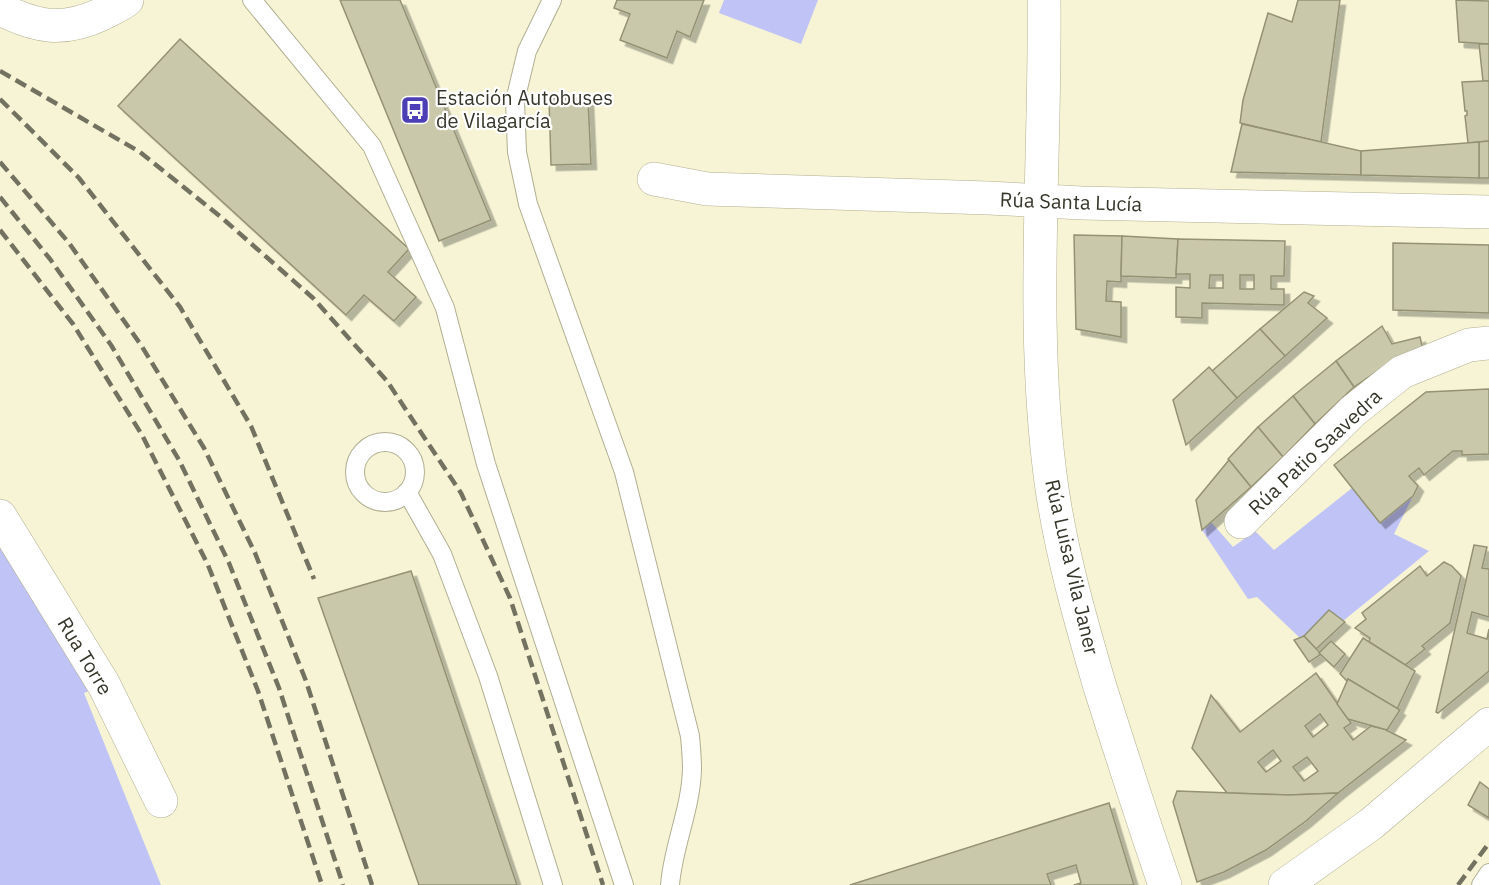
<svg xmlns="http://www.w3.org/2000/svg" width="1489" height="885" font-family="'IBM Plex Sans',sans-serif">
<style>
.green{fill:#c0c3f6}
.building{fill:#cac8aa;stroke:#949275;stroke-width:1.5;fill-rule:evenodd;filter:url(#shadow)}
.lines{fill:none;stroke-linecap:round;stroke-linejoin:round}
.service-casing{stroke:#b1af91;stroke-width:20}
.minor-casing{stroke:#b1af91;stroke-width:34}
.service{stroke:#fff;stroke-width:18}
.minor{stroke:#fff;stroke-width:33}
.rail{stroke:#737260;stroke-width:4.5;stroke-dasharray:12 6;stroke-linecap:butt}
.labels{text-anchor:middle;stroke-width:4.5;stroke-linejoin:round;paint-order:stroke}
.poi-label{font-size:20px;fill:#37362a;stroke:#fff;text-anchor:start}
.street-label{font-size:20px;fill:#37362a;stroke:#fff}
</style>
<defs>
<filter id="shadow"><feDropShadow dx="5.5" dy="5.5" stdDeviation="0" flood-color="#0004"/></filter>
</defs>
<rect width="100%" height="100%" fill="#f6f4d5"/>
<g class="green">
<path d="M724,0H818L801,44L719,13Z"/>
<path d="M1352,488L1380,522L1413,496L1394,534L1429,551L1343,621L1329,610L1304,636L1299,637L1257,597L1248,599L1202,530L1211,522L1233,547L1255,531L1274,550Z"/>
<path d="M0,516L104,685L84,693L161,885H0Z"/>
</g>
<g class="building">
<path d="M340,0H400L491,220L439,241Z"/>
<path d="M617,0H704L690,37L677,31L667,58L620,40L630,14L614,8Z"/>
<path d="M1298,0H1340L1321,142L1240,123L1243,100L1268,13L1292,22Z"/>
<path d="M1456,0L1489,1V44L1459,42Z"/>
<path d="M180,39L409,249L388,272L416,297L394,321L364,295L346,315L118,106Z"/>
<path d="M1479,44H1489V81H1483Z"/>
<path d="M1483,81H1489V141L1468,143L1465,116L1467,115V111H1465L1462,82Z"/>
<path d="M588,98L591,164L551,165L549,99Z"/>
<path d="M1242,124L1361,151V175L1231,172Z"/>
<path d="M1489,141V178H1479V142Z"/>
<path d="M1479,142V178L1361,175V151Z"/>
<path d="M1074,235L1122,236L1121,282L1107,281L1106,301L1121,302V337L1076,329Z"/>
<path d="M1122,236L1178,239L1176,278L1121,276Z"/>
<path d="M1178,239L1285,241L1284,276H1271V289H1284V305L1202,303V318L1176,317V287L1190,288V274H1176ZM1210,275H1223V288H1209ZM1240,275H1254V289H1240Z"/>
<path d="M1393,243L1489,245V313L1393,310Z"/>
<path d="M1304,292L1314,296L1308,303L1327,318L1285,356L1260,329Z"/>
<path d="M1382,326L1392,344L1420,337L1423,350L1398,357L1354,387L1336,361Z"/>
<path d="M1260,329L1285,356L1237,398L1212,371Z"/>
<path d="M1336,361L1354,387L1315,424L1293,396Z"/>
<path d="M1209,367L1237,398L1186,445L1173,400Z"/>
<path d="M1489,389V454L1462,455V451H1453L1424,475L1419,468L1409,476L1418,486L1413,496L1380,523L1334,465L1426,392Z"/>
<path d="M1293,396L1315,424L1283,457L1258,427Z"/>
<path d="M1258,427L1283,457L1251,487L1228,459Z"/>
<path d="M1229,460L1251,487L1202,530L1196,500Z"/>
<path d="M1474,545L1487,547L1482,568L1489,569V617L1472,612L1467,633L1487,639L1489,629V671L1438,713L1436,712Z"/>
<path d="M1444,562L1452,566L1461,576L1450,623L1422,646L1425,649L1405,665L1369,642L1370,638L1355,628L1366,619L1362,613L1420,566L1427,576Z"/>
<path d="M411,571L517,885H419L318,598Z"/>
<path d="M1329,610L1345,622L1316,649L1304,636Z"/>
<path d="M1304,636L1321,654L1309,662L1294,640Z"/>
<path d="M1363,638L1415,671L1397,709L1348,679L1347,681L1340,674Z"/>
<path d="M1331,641L1345,654L1334,667L1319,653Z"/>
<path d="M1316,673L1351,723L1344,728L1353,740L1371,726L1384,729L1406,740L1338,793L1289,795L1227,793L1192,748L1211,695L1240,732ZM1320,714L1328,725L1313,737L1305,726ZM1273,750L1281,761L1266,772L1258,762ZM1307,757L1318,771L1304,781L1293,767Z"/>
<path d="M1348,679L1400,710L1387,730L1348,719L1337,704Z"/>
<path d="M1480,782L1489,789V818L1468,805Z"/>
<path d="M1177,791L1289,795L1338,793L1306,821L1266,850L1224,872L1197,882L1173,802Z"/>
<path d="M1109,803L1134,885H1074L1081,883L1076,865L1047,874L1051,885H850Z"/>
</g>
<g class="lines">
<g class="service-casing">
<g id="service">
<path d="M252,0L372,146L445,308L486,464L624,885"/>
<path d="M552,0L527,51L515,101L517,152L528,204L624,472L690,736C691,747 692,759 692,769C691,809 673,846 670,885"/>
<circle cx="385" cy="472" r="30"/>
<path d="M407,492L442,554L488,676L553,885"/>
<path d="M1481,885L1489,873"/>
</g>
</g>
<g class="minor-casing">
<g id="minor">
<path d="M1044,0C1046,163 1029,327 1052,489C1062,556 1081,622 1100,687C1121,753 1142,819 1165,885"/>
<path d="M0,9C38,28 63,32 102,14C111,9 119,6 127,0"/>
<path d="M654,179L707,189L988,198L1082,203L1489,212"/>
<path d="M0,516L104,685L161,801"/>
<path d="M1241,522L1353,411L1402,372L1469,345L1489,343"/>
<path d="M1285,885L1371,824L1489,724"/>
</g>
</g>
<use href="#service" class="service"/>
<use href="#minor" class="minor"/>
<g class="rail">
<path d="M0,71L140,152L222,218L313,298L387,381L461,493L510,598L603,885"/>
<path d="M0,99L79,178L180,307L251,426L314,579"/>
<path d="M0,162L69,243L141,345L204,448L255,553L306,681L372,885"/>
<path d="M0,197L50,259L111,345L179,460L229,563L279,688L343,885"/>
<path d="M0,230L73,324L142,435L208,565L258,691L322,885"/>
<path d="M1458,885L1489,843"/>
</g>
</g>
<defs>
<g id="bus-square" transform="scale(1.5)"><rect x="-9" y="-9" width="18" height="18" rx="4" fill="#4c3fb6" stroke="#fff"/><path d="M-5-6H5V4H4V6H2V4H-2V6H-4V4H-5ZM-3.5-4V0h7V-4ZM-3.5 1.2v1.5H-2V1.2ZM2 1.2v1.5H3.5V1.2Z" fill="#fff"/></g>
</defs>
<g fill-rule="evenodd">
<use href="#bus-square" x="415" y="110"/>
</g>
<g class="labels">
<g class="poi-label">
<text x="436" y="105">Estación Autobuses<tspan x="436" dy="23">de Vilagarcía</tspan></text>
</g>
<g class="street-label">
<text transform="translate(1071 202) rotate(2)" y="7">Rúa Santa Lucía</text>
<text transform="translate(1315 452) rotate(-43)" y="7">Rúa Patio Saavedra</text>
<text transform="translate(1072 567) rotate(77)" y="7">Rúa Luisa Vila Janer</text>
<text transform="translate(85 656) rotate(59)" y="7">Rua Torre</text>
</g>
</g>
</svg>
